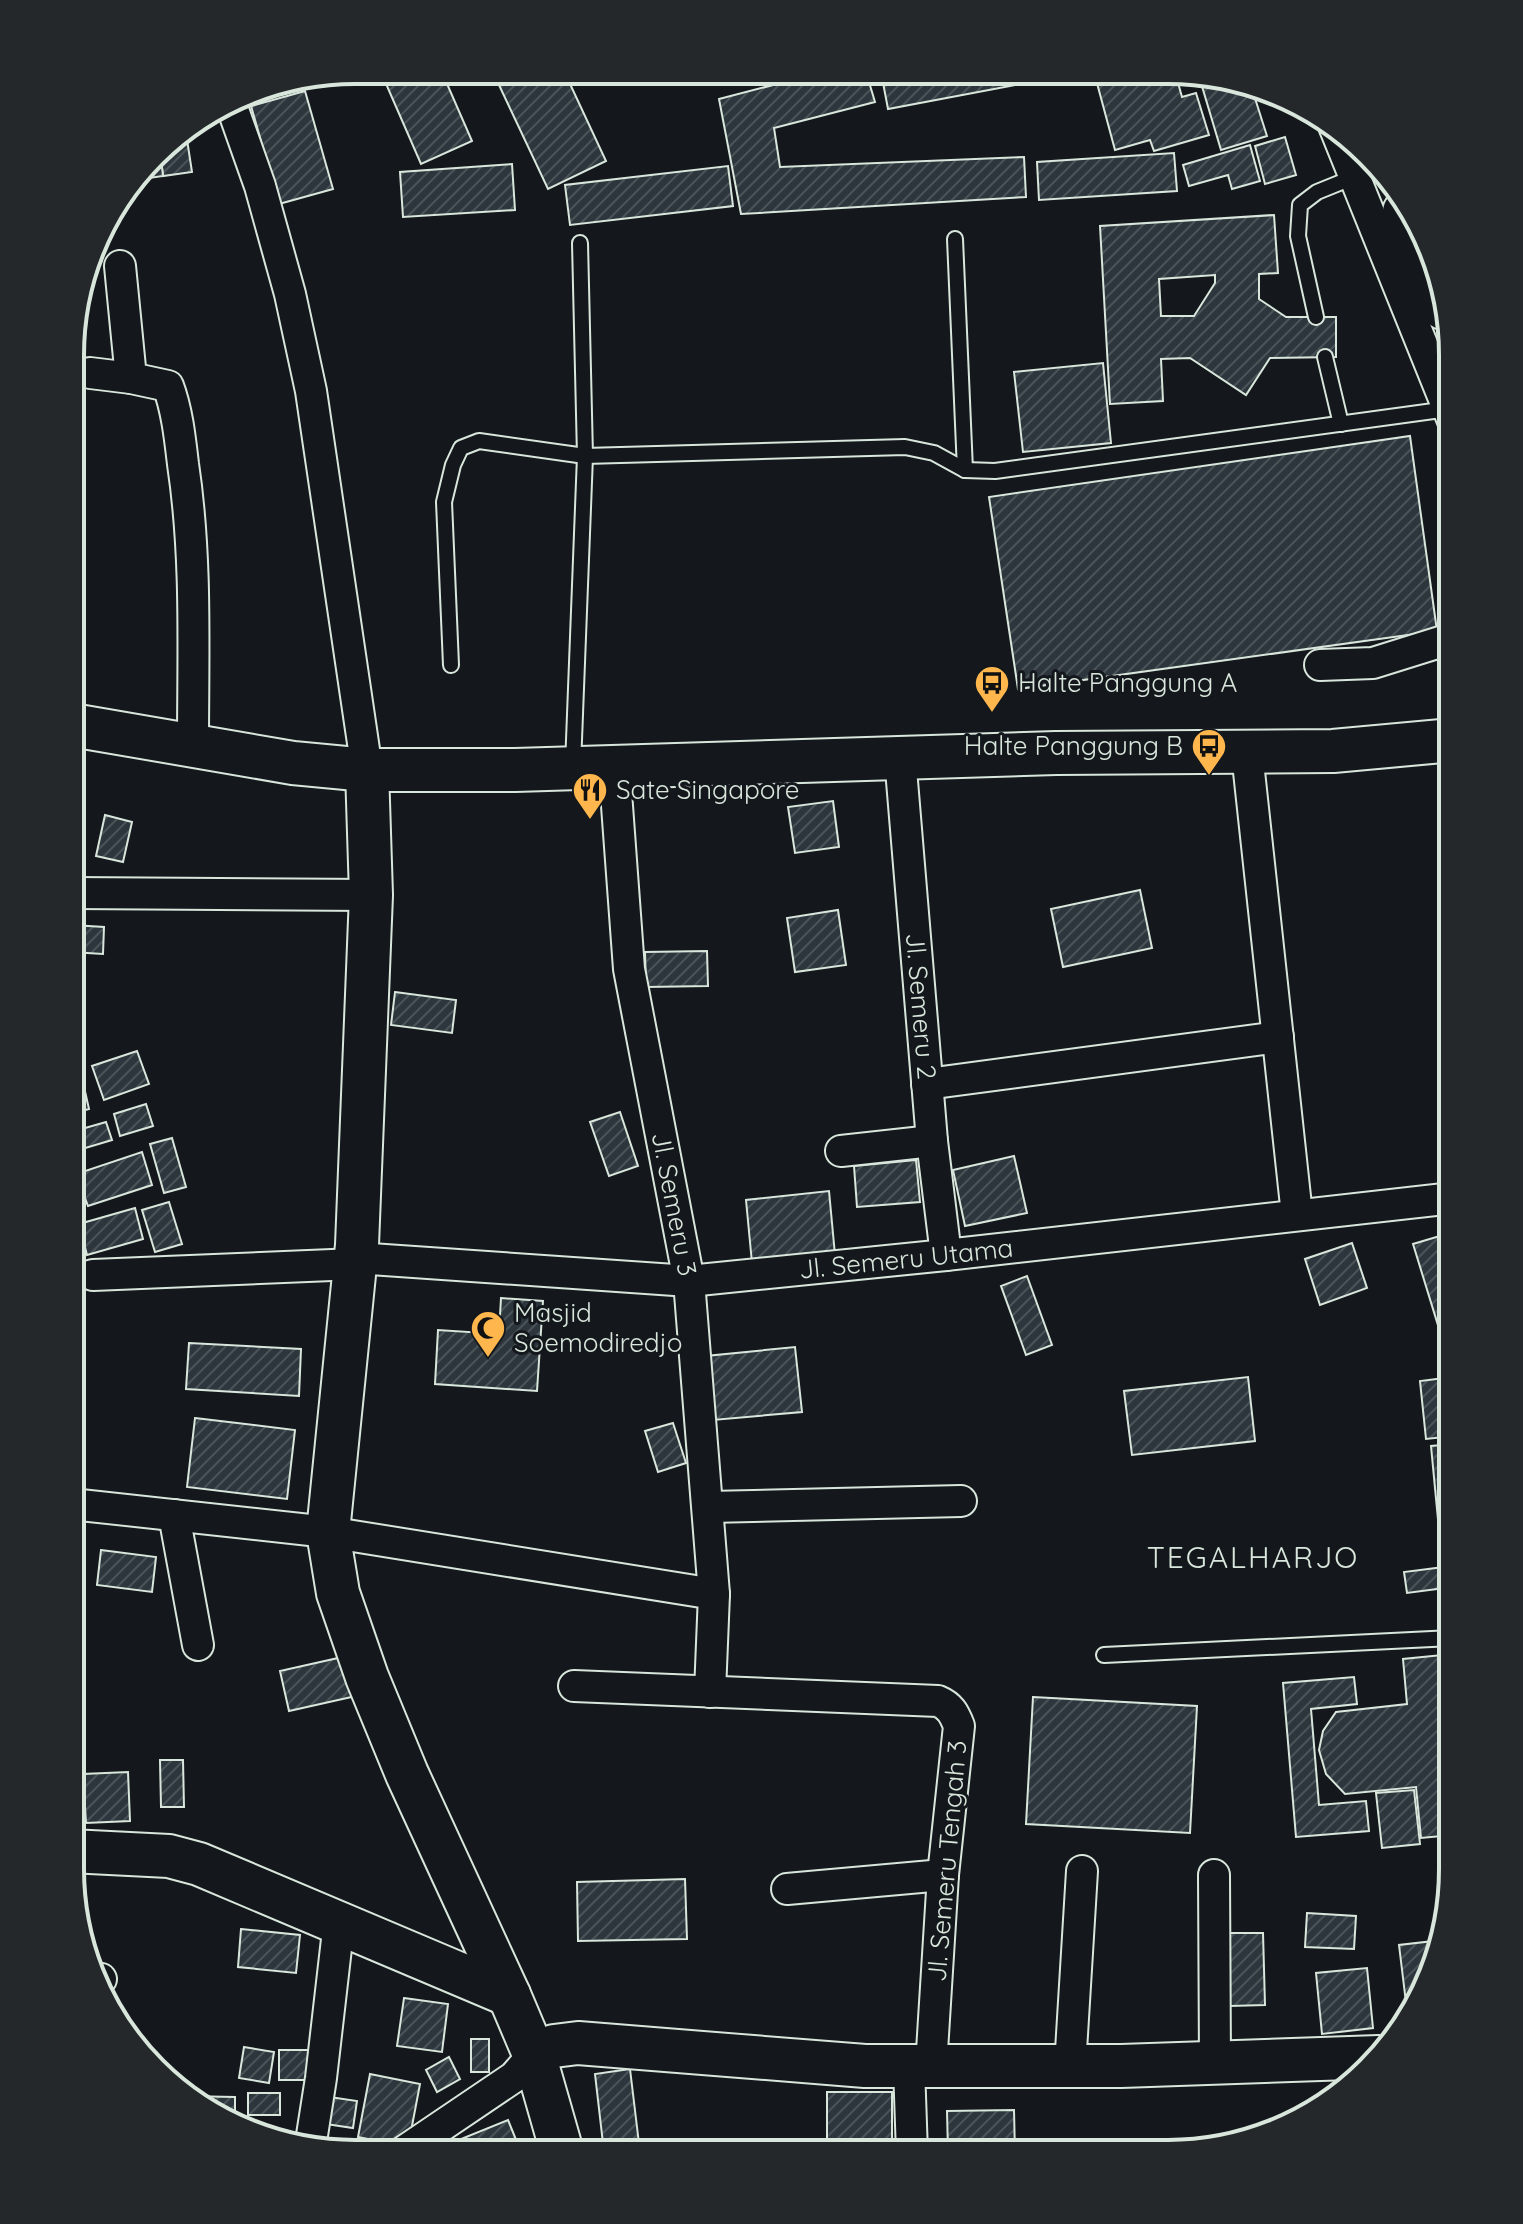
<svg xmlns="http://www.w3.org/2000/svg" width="1523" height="2224" font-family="Quicksand,sans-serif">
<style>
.building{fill:url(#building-hatch);stroke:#d8e6dc;stroke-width:2;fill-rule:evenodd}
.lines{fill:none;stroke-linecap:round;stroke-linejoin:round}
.lane-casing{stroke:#d8e6dc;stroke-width:18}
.street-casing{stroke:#d8e6dc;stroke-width:34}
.secondary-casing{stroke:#d8e6dc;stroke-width:46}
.primary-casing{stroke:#d8e6dc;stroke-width:48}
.lane{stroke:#14181c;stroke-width:14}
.street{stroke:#14181c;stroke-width:30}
.secondary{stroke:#14181c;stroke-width:42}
.primary{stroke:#14181c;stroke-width:44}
.labels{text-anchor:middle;stroke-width:6;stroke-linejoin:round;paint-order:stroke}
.poi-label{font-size:26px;fill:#d8e6dc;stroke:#14181c;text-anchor:start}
.street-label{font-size:26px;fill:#d8e6dc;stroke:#14181c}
.quarter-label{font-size:30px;letter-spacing:2px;fill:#d8e6dc;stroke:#14181c}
.rim{fill:none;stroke:#d8e6dc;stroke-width:4}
</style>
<defs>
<pattern id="building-hatch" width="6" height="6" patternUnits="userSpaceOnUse" patternTransform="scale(2)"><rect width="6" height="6" fill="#2c363c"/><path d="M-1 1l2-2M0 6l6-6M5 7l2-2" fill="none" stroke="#4a5358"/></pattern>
</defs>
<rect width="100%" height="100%" fill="#14181c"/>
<g class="building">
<path d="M380,70H441L472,141L421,164Z"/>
<path d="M531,71H564L606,161L548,189L499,85Z"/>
<path d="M827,71L866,72L875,102L774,128L780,167L1024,157L1026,197L741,214L719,99Z"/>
<path d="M881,72H1079V73L888,109Z"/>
<path d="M1094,72H1175L1182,97L1196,93L1209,135L1154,151L1150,140L1115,150Z"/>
<path d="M1188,72L1206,73L1253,92L1267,136L1221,150L1201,83L1192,85Z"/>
<path d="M305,91L333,189L279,204L251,106Z"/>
<path d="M186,133L192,172L163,176L160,150L167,140Z"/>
<path d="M1285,137L1296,175L1265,184L1255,146Z"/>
<path d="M1250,145L1260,181L1232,189L1228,175L1189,186L1183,165Z"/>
<path d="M160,150L163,176L135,180V179Z"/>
<path d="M1174,153L1177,191L1039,200L1037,162Z"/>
<path d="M512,164L515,210L403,217L400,172Z"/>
<path d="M728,166L733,206L570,225L565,185Z"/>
<path d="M1274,215L1278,273L1259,274V299L1286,317H1336V357L1270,358L1246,395L1190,358L1161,359L1163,401L1110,404L1100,226ZM1215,275V283L1194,316H1161L1159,279Z"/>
<path d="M1103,363L1111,443L1023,452L1014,372Z"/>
<path d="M1410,436L1437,631L1018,689L989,497Z"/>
<path d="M833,801L839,847L795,853L788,807Z"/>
<path d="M105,815L132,822L123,862L96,856Z"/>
<path d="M1140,890L1152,948L1063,967L1051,909Z"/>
<path d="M838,910L846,965L795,972L787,918Z"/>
<path d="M72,925L104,927L103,954L71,952Z"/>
<path d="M707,951L708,986L646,987L645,952Z"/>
<path d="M395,992L456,1000L452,1033L391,1025Z"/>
<path d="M137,1051L149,1084L104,1100L92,1066Z"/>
<path d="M82,1078L89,1109L71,1114V1080Z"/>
<path d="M146,1104L153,1126L120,1136L114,1114Z"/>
<path d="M620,1112L638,1166L609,1176L590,1122Z"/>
<path d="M106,1122L112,1140L72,1152L71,1132Z"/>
<path d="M172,1138L186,1187L164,1193L150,1144Z"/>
<path d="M142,1152L152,1185L88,1206L76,1174Z"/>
<path d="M1014,1156L1027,1213L965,1226L953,1170Z"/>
<path d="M916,1160L920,1202L857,1207L854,1166Z"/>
<path d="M829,1191L835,1255L752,1263L746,1200Z"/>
<path d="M169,1202L182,1244L155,1252L142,1210Z"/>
<path d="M135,1208L143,1239L87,1255L79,1224Z"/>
<path d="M71,1229L81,1263L71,1266Z"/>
<path d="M1453,1232V1332L1441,1335L1413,1244Z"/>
<path d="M1352,1243L1367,1288L1320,1305L1305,1259Z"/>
<path d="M1027,1276L1052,1345L1026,1355L1001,1286Z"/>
<path d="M501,1298L543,1301L537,1391L435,1384L438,1330L499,1334Z"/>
<path d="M189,1343L301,1349L299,1396L186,1389Z"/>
<path d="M795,1347L802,1412L713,1420L706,1356Z"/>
<path d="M1248,1377L1255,1441L1132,1455L1124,1391Z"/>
<path d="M1453,1377V1436L1426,1439L1420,1381Z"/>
<path d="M195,1418L295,1430L287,1499L187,1487Z"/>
<path d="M673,1423L686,1463L658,1472L645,1431Z"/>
<path d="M1453,1444L1452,1550L1441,1551L1431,1446Z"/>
<path d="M101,1550L156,1557L152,1592L97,1585Z"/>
<path d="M1452,1566V1587L1407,1593L1404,1572Z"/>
<path d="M1452,1654V1835L1421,1838L1416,1787L1345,1794L1326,1774L1319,1750L1323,1731L1336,1712L1407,1704L1403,1659Z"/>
<path d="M347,1656L356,1696L289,1711L280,1671Z"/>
<path d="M1354,1677L1357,1704L1311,1709L1319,1805L1366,1801L1369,1831L1296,1837L1283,1683Z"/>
<path d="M1033,1697L1197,1706L1190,1833L1026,1824Z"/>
<path d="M160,1760H183L184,1807H161Z"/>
<path d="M128,1772L130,1821L86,1823L83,1774Z"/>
<path d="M1414,1790L1420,1844L1382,1848L1376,1793Z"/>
<path d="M685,1879L687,1939L578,1941L577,1882Z"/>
<path d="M1307,1913L1356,1916L1354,1949L1305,1947Z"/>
<path d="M241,1929L300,1935L296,1973L238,1967Z"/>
<path d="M1228,1933H1263L1265,2005L1230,2006Z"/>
<path d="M1434,1941L1408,2019L1399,1945Z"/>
<path d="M1367,1968L1373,2028L1322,2034L1316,1973Z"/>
<path d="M404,1998L448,2004L442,2052L397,2046Z"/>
<rect x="471" y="2039" width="18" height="33"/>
<path d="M244,2047L274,2052L269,2083L239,2078Z"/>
<rect x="279" y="2050" width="37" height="30"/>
<path d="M449,2057L460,2079L437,2092L426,2070Z"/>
<path d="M630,2069L640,2152H604L595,2074Z"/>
<path d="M370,2074L420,2084L408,2147L358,2137Z"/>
<rect x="827" y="2092" width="65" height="61"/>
<rect x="248" y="2093" width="32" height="22"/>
<path d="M185,2096L235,2097V2117Z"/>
<path d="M323,2096L357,2101L353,2128L319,2123Z"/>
<path d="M1014,2110L1015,2154L948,2153L947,2111Z"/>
<path d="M508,2120L521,2152H466L461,2139Z"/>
</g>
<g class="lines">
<g class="lane-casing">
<g id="lane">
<path d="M955,239L965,470"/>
<path d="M1316,317L1298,236L1300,205L1317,192L1354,177"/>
<path d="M1325,357L1341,424"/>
<path d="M451,665L444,502L453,465L461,448L479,441L585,456L905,447L934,453L965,470L995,471L1448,409"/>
<path d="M573,766L585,456L580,243"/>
<path d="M1104,1655L1452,1638"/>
</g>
</g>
<g class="street-casing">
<g id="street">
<path d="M231,104L260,186L290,294L311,391L367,770"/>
<path d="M1334,126L1453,421"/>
<path d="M120,266L131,378L168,386C177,410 180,438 183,464C197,557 193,651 193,745"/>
<path d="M90,373L131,378"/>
<path d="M1320,665L1373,663L1453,638"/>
<path d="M1247,753L1297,1215"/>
<path id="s1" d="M900,757L932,1141L946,1255"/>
<path id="s2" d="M614,765L629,969L689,1281L714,1594L710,1692"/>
<path d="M72,893L371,895"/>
<path d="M927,1084L1278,1037"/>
<path d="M841,1151L932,1141"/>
<path id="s3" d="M356,1258L689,1281L946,1255L1453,1198"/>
<path d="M93,1275L356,1264"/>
<path d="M71,1504L328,1532L714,1594"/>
<path d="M709,1507L961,1501"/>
<path d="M174,1515L198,1645"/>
<path d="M574,1686L938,1701C950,1706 954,1713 959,1726L943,1875L931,2067"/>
<path d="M1214,1875L1215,2063"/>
<path d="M787,1889L943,1875"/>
<path d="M92,1978L101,1979"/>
<path d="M909,2067L912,2153"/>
<path d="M1070,2067L1082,1871"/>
<path d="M310,2148L321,2078L339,1922"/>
<path d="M403,2152L514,2077L534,2054"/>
</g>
</g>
<g class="secondary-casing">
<g id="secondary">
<path d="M72,725L293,763L367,770H515L1056,753L1333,751L1453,740"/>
<path d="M367,770L371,895L357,1245L328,1532L338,1593L367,1677L407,1774L509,1995L534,2054L562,2152"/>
<path d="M70,1851L169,1856L199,1864L509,1995"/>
<path d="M534,2054L554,2046L578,2043L865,2066H1121L1379,2057"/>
</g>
</g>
<g class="primary-casing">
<path id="primary" d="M1405,212L1443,307"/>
</g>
<use href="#lane" class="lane"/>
<use href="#street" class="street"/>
<use href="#secondary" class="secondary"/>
<use href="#primary" class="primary"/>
</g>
<defs>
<g id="bus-pin" transform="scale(1.8)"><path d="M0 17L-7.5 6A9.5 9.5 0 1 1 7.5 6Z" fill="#ffb74d" stroke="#14181c"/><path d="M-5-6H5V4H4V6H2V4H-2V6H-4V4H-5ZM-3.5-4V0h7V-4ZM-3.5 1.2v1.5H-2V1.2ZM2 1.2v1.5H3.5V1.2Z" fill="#111"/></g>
<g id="restaurant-pin" transform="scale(1.8)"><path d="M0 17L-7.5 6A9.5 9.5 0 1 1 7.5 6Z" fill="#ffb74d" stroke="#14181c"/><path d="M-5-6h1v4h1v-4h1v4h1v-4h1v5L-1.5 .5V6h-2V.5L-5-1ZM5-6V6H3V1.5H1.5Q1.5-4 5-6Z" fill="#111"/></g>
<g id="mosque-pin" transform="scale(1.8)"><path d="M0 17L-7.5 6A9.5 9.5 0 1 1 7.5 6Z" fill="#ffb74d" stroke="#14181c"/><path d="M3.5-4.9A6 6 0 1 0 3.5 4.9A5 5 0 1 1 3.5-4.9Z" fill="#111"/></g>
</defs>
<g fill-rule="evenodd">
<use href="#bus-pin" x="992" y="683"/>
<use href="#bus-pin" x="1209" y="746"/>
<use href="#restaurant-pin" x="590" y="790"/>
<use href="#mosque-pin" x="488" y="1328"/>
</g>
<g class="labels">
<g class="poi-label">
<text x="1018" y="692">Halte Panggung A</text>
<text x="1183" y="755" text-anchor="end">Halte Panggung B</text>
<text x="616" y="799">Sate Singapore</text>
<text x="514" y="1322">Masjid<tspan x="514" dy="30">Soemodiredjo</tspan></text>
</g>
<g class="street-label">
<text dy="9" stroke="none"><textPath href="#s1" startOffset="250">Jl. Semeru 2</textPath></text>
<text dy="9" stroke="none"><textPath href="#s2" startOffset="444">Jl. Semeru 3</textPath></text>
<text dy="9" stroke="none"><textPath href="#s3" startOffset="552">Jl. Semeru Utama</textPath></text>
<text transform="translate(947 1861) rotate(-85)" y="9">Jl. Semeru Tengah 3</text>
</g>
<g class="quarter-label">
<text x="1253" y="1568">TEGALHARJO</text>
</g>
</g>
<path d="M0 0H1523V2224H0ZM355 84H1168A271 271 0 0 1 1439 355V1869A271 271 0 0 1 1168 2140H355A271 271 0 0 1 84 1869V355A271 271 0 0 1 355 84Z" fill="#24282b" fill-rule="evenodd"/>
<path class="rim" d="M355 84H1168A271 271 0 0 1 1439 355V1869A271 271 0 0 1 1168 2140H355A271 271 0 0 1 84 1869V355A271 271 0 0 1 355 84Z"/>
</svg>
